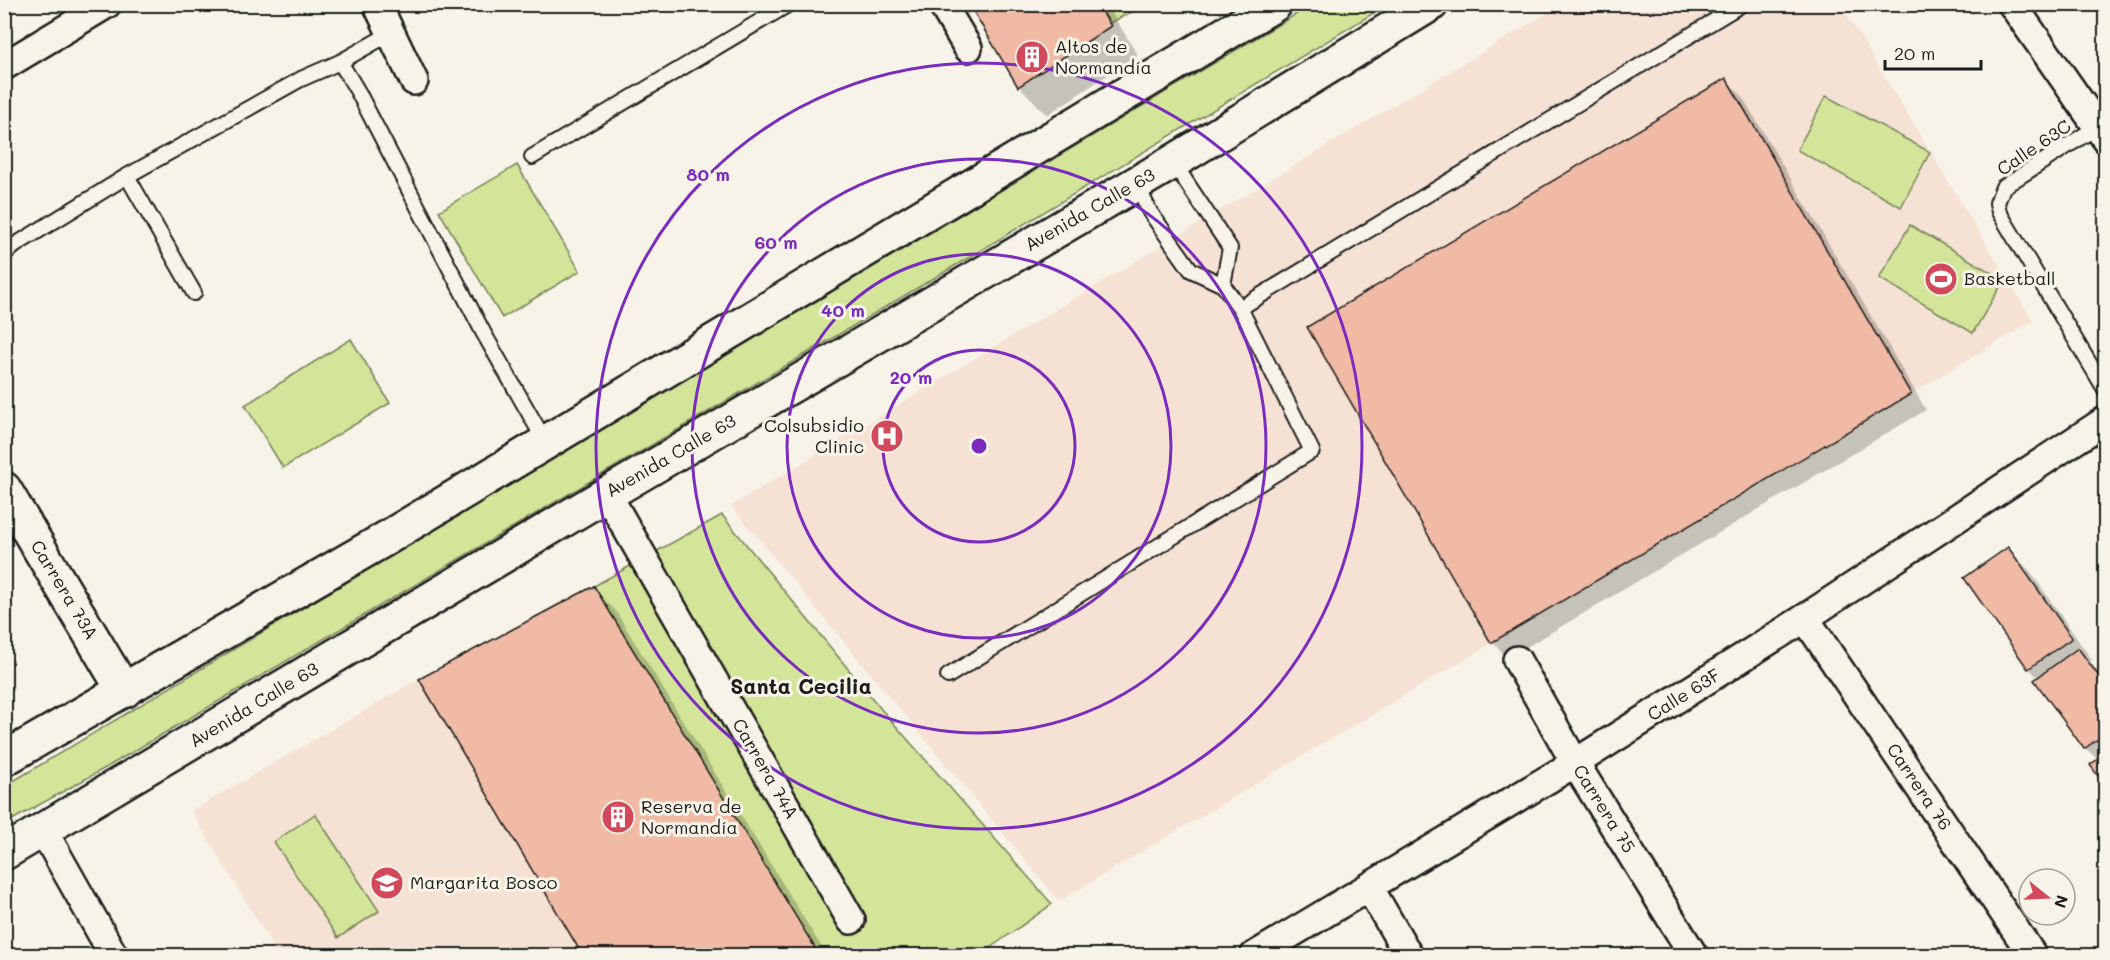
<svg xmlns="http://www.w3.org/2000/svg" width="2110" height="960" font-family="Mali,sans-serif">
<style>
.built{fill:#f5e2d4}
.green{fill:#d2e599;stroke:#77805a;stroke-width:1.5}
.shadow{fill:#0003}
.building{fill:#f1baa5;stroke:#1c1c1c;stroke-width:1.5}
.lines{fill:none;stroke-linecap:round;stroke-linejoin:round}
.lane-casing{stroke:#1c1c1c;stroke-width:18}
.street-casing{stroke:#1c1c1c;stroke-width:32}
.secondary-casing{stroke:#1c1c1c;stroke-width:38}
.lane{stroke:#f7f3e8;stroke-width:14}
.street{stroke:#f7f3e8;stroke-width:27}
.secondary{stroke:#f7f3e8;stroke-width:33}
.ring{fill:none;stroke:#7b2cbf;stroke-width:3}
.labels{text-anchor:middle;stroke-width:6;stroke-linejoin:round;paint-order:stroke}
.poi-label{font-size:18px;fill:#1c1c1c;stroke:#f7f3e8;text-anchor:start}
.street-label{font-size:18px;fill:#1c1c1c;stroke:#f7f3e8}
.quarter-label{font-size:21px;font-weight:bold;fill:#1c1c1c;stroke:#f7f3e8}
.centre{fill:#7b2cbf;stroke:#f7f3e8;stroke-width:3}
.ring-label{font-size:18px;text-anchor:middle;font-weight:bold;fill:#7b2cbf;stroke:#f7f3e8;stroke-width:6;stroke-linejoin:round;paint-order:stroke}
</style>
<rect width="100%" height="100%" fill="#f7f3e8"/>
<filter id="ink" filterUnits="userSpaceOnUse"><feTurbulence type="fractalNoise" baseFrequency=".0167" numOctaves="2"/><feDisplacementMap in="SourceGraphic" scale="12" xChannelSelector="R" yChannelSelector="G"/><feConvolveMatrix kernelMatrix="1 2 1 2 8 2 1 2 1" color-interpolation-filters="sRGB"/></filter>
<g filter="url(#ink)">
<g class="built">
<path d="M1560,5H1841L2033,321L1059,901L731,506Z"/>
<path d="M419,679L583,955H278L191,811Z"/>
</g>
<g class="green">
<path d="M1313,4L1387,5L968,258L107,767L5,824V786Z"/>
<path d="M1098,5H1145L1110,23Z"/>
<path d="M1826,96L1930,152L1901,207L1797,150Z"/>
<path d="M517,165L580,271L502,318L439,211Z"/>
<path d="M1910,225L2004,280L1973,333L1879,278Z"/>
<path d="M351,339L390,403L283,468L245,405Z"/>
<path d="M722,515L881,709L1052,904L980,955H583L419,679L594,586Z"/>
<path d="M315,814L379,911L338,938L274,842Z"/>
</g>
<g class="shadow">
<path d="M970,4H1106L1138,55L1047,115L1019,86Z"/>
<path d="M1726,80L1742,96L1926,410L1508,658L1492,642Z"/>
<path d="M2008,549L2030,571L2092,660L2090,662L2106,680V784L2098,760L2085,748L2039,678L2029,669L1966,579Z"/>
<path d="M593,588L615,610L827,956H585Z"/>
</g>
<g class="building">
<path d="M969,4H1097L1111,26L1018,87Z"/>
<path d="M1726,78L1911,394L1491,643L1307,327Z"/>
<path d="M2008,547L2072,638L2028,669L1964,578Z"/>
<path d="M594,586L820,956H583L419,679Z"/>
<path d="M2078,648L2106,686V733L2084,749L2034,680Z"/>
<path d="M2106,753V787L2090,765Z"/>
</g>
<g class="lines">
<g class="lane-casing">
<g id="lane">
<path d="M340,62L391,33"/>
<path d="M2097,127L2003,187L1997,203L1999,212L2106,391"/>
<path d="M532,157L789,4"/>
<path d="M127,176L194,293"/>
<path d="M1136,183L1150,212L1191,270L1223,285"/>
<path d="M4,254L17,244L127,176L301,79L340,62L357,90L483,332L546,443"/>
<path d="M1240,308L1742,4"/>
<path d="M948,676L1312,451L1240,308L1223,285L1230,248L1173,162"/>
</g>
</g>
<g class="street-casing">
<g id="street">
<path d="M377,4L414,81"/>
<path d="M942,4L968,48"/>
<path d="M2012,4L2106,139"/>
<path d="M4,66L107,4"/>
<path d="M607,494L851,920"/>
<path d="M1805,618L2033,956"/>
<path d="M1517,660L1575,763L1694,956"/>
<path d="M43,830L114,956"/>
<path d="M1369,887L1409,956"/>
<path d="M1254,956L1575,763L1805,618L2106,420"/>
</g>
</g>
<g class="secondary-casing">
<g id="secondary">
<path d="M4,489L124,691"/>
<path d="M4,759L385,539L1275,4"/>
<path d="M4,853L607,494L1173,162L1431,4"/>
</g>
</g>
<use href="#lane" class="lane"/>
<use href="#street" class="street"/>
<use href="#secondary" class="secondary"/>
</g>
</g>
<g class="ring">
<circle cx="979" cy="446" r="96"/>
<circle cx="979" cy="446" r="192"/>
<circle cx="979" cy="446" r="287"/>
<circle cx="979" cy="446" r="383"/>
</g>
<defs>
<g id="building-disc" transform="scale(1.725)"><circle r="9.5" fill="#d1495b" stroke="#f7f3e8"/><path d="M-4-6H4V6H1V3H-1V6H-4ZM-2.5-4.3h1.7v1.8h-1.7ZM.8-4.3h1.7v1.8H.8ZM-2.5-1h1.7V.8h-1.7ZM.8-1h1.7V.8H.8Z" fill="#fff"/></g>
<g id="stadium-disc" transform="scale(1.725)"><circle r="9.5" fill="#d1495b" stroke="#f7f3e8"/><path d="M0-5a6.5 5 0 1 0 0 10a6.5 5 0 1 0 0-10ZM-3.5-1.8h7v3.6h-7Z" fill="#fff"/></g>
<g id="hospital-disc" transform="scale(1.725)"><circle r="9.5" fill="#d1495b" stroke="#f7f3e8"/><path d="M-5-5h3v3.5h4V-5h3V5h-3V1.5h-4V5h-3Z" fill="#fff"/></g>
<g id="school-disc" transform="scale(1.725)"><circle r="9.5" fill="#d1495b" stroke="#f7f3e8"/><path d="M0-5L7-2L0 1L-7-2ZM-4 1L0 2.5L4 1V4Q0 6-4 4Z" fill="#fff"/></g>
</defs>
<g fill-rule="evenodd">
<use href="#building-disc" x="1032" y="57"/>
<use href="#stadium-disc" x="1941" y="279"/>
<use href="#hospital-disc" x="887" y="436"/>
<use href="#building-disc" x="618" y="817"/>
<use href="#school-disc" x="387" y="883"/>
</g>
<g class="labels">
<g class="poi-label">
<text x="1055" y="53">Altos de<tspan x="1055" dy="21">Normandía</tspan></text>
<text x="1964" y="285">Basketball</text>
<text x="864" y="432" text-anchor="end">Colsubsidio<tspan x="864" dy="21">Clinic</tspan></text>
<text x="641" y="813">Reserva de<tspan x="641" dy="21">Normandía</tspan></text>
<text x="410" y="889">Margarita Bosco</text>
</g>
<g class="street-label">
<text transform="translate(2034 148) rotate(-34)" y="6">Calle 63C</text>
<text transform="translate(1090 210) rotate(-30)" y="6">Avenida Calle 63</text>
<text transform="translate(671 456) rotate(-30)" y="6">Avenida Calle 63</text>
<text transform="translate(64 590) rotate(59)" y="6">Carrera 73A</text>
<text transform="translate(1684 695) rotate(-32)" y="6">Calle 63F</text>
<text transform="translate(254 705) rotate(-31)" y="6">Avenida Calle 63</text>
<text transform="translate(765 769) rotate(60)" y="6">Carrera 74A</text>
<text transform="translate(1919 787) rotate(56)" y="6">Carrera 76</text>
<text transform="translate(1604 809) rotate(58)" y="6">Carrera 75</text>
</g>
<g class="quarter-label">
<text x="801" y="694">Santa Cecilia</text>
</g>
</g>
<circle cx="979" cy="446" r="9" class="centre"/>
<g class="ring-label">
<text x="708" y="181">80 m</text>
<text x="776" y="249">60 m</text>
<text x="843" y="317">40 m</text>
<text x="911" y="384">20 m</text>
</g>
<rect width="2110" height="960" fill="none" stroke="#f7f3e8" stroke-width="24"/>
<rect x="12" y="12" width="2086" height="936" fill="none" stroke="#1c1c1c" stroke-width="2" filter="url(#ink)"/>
<g transform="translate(2047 897) rotate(108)"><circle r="28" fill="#f7f3e8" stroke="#9f9d96" stroke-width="1.5"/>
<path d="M0-4.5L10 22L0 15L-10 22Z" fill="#d1495b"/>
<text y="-9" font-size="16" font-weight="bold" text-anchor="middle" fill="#1c1c1c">N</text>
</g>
<path d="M1885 60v9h96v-9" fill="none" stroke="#1c1c1c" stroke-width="3"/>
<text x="1894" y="60" font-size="18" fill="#1c1c1c" stroke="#f7f3e8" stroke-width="4.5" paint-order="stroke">20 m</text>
</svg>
